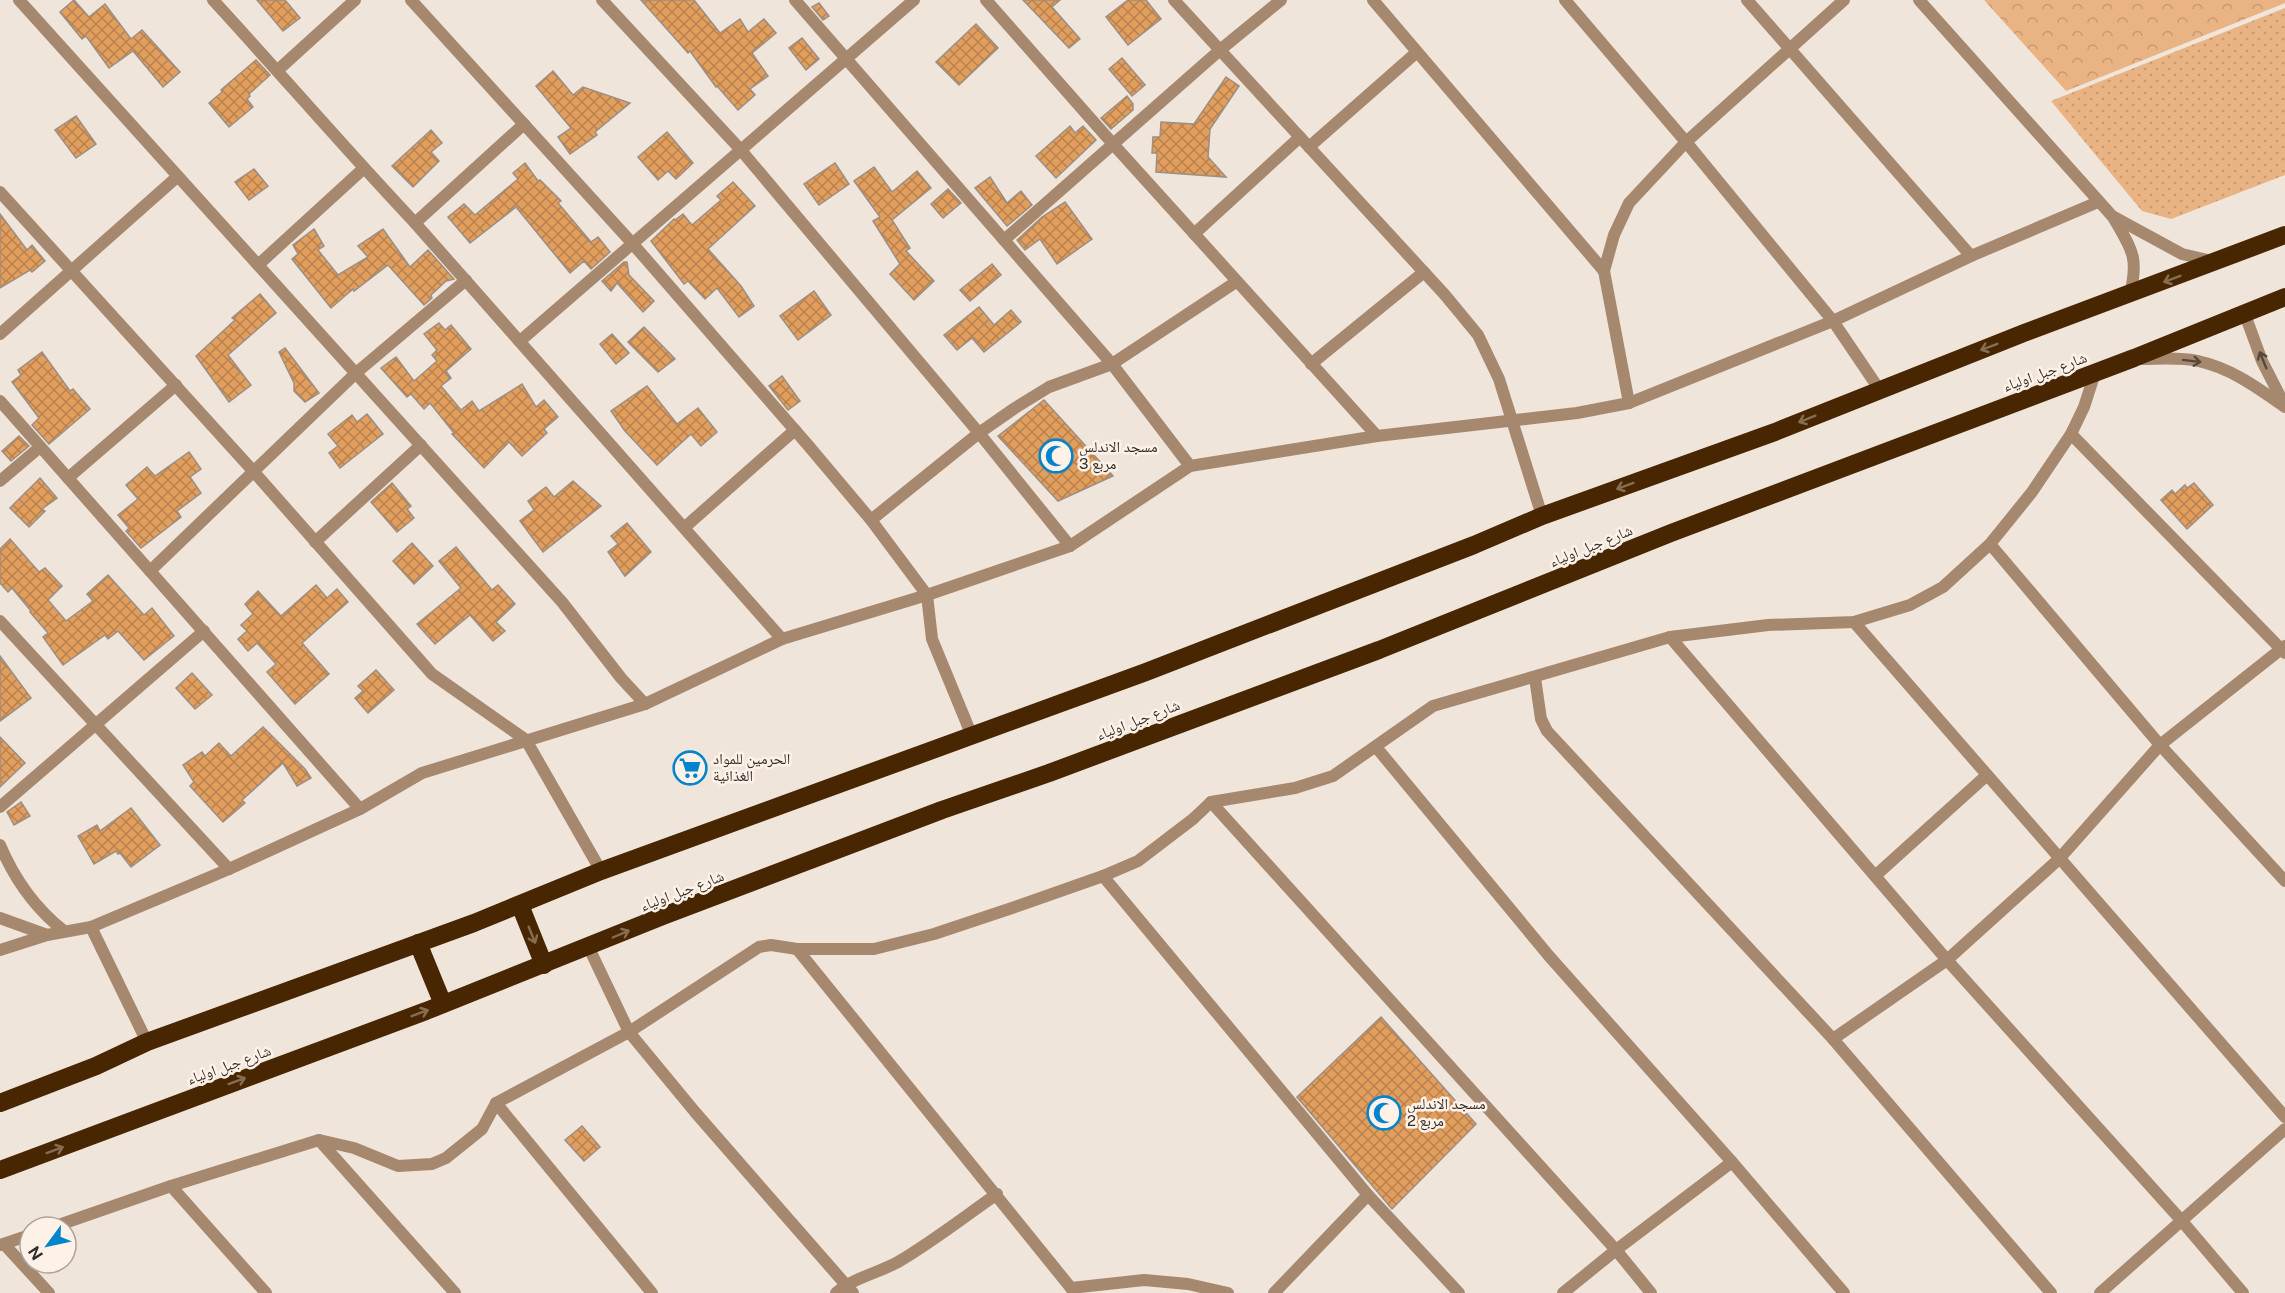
<svg xmlns="http://www.w3.org/2000/svg" width="2285" height="1293" font-family="'Public Sans','Noto Naskh Arabic',sans-serif">
<style>
.grass{fill:url(#grass-dots)}
.forest{fill:url(#forest-crowns)}
.building{fill:url(#building-cross-hatch);stroke:#9a8f86;stroke-width:1.5}
.lines{fill:none;stroke-linecap:round;stroke-linejoin:round}
.street{stroke:#a6886e;stroke-width:12}
.highway{stroke:#472601;stroke-width:18}
.oneway{stroke:#876d52}
.oneway2{stroke:#54483e}
.labels{text-anchor:middle;stroke-width:5;stroke-linejoin:round;paint-order:stroke}
.street-label{font-size:15px;fill:#312d29;stroke:#fef2e8}
.poi-label{font-size:15px;fill:#312d29;stroke:#fef2e8;text-anchor:start}
</style>
<defs>
<pattern id="grass-dots" width="8" height="8" patternUnits="userSpaceOnUse" patternTransform="scale(1.5)"><rect width="8" height="8" fill="#e9b383"/><path d="M2 2h.1M6 6h.1" fill="none" stroke="#c89a71" stroke-width="1.8" stroke-linecap="round"/></pattern>
<pattern id="forest-crowns" width="20" height="18" patternUnits="userSpaceOnUse" patternTransform="scale(1.5)"><rect width="20" height="18" fill="#e9b383"/><path d="M2 6a3 3 0 1 1 6 0M12 15a3 3 0 1 1 6 0" fill="none" stroke="#c89a71"/></pattern>
<pattern id="building-cross-hatch" width="8" height="8" patternUnits="userSpaceOnUse" patternTransform="scale(1.5)"><rect width="8" height="8" fill="#e29e5d"/><path d="M0 0l8 8M0 8l8-8" fill="none" stroke="#b8814d"/></pattern>
</defs>
<rect width="100%" height="100%" fill="#f0e5db"/>
<path class="grass" d="M2285,8V175L2171,219L2142,211L2051,101Z"/>
<path class="forest" d="M1984,0H2285V3L2066,91Z"/>
<g class="building">
<path d="M74,0L89,17L105,4L131,39L142,30L180,72L163,87L133,51L109,68L86,36L82,39L60,12Z"/>
<path d="M257,0H285L300,18L283,31Z"/>
<path d="M641,0H694L720,33L740,19L748,32L764,19L776,33L752,53L768,76L750,89L755,95L738,110L717,86L716,87L690,51L688,53Z"/>
<path d="M1023,0H1060L1052,7L1080,39L1069,48Z"/>
<path d="M1128,0H1146L1161,19L1128,45L1106,17Z"/>
<path d="M819,3L829,16L823,20L812,7Z"/>
<path d="M976,24L998,48L959,85L936,62Z"/>
<path d="M802,38L819,59L806,70L789,48Z"/>
<path d="M1122,58L1145,85L1132,96L1109,69Z"/>
<path d="M256,60L270,75L249,94L250,96L247,99L253,107L229,127L209,103L222,92L221,90Z"/>
<path d="M553,71L573,95L583,87L630,103L595,132L597,135L570,154L558,137L571,128L536,86Z"/>
<path d="M1226,77L1239,86L1210,129L1208,157L1226,177L1156,172L1157,153H1152L1153,137H1160L1161,122L1194,124Z"/>
<path d="M1127,96L1133,104V110L1111,129L1101,118Z"/>
<path d="M76,116L96,144L76,158L55,130Z"/>
<path d="M1070,126L1075,133L1083,126L1096,140L1056,178L1036,156Z"/>
<path d="M431,130L442,143L431,152L439,161L413,187L392,166Z"/>
<path d="M667,132L693,163L676,179L668,171L658,180L638,157Z"/>
<path d="M525,163L538,181L540,180L561,201L558,203L591,242L598,237L610,252L591,269L584,261L570,273L516,207L470,243L448,217L464,204L475,215L518,179L513,173Z"/>
<path d="M835,163L849,184L819,205L804,184Z"/>
<path d="M874,167L892,192L917,171L931,188L892,220L910,248L906,251L934,281L914,300L890,274L900,264L873,221L880,217L854,181Z"/>
<path d="M254,169L268,186L249,200L235,182Z"/>
<path d="M990,177L1007,203L1021,191L1032,205L1007,226L975,188Z"/>
<path d="M733,182L755,206L708,249L741,286L754,306L739,317L717,288L705,299L688,281L684,284L651,241L674,219L675,220L683,214L692,225L721,200L717,196Z"/>
<path d="M948,189L961,203L943,218L931,204Z"/>
<path d="M1065,202L1092,239L1057,264L1040,239L1025,250L1017,240L1042,217Z"/>
<path d="M0,214L27,250L32,245L45,261L32,272L30,270L0,288Z"/>
<path d="M314,229L324,246L318,250L338,275L368,257L358,246L383,229L410,267L428,250L454,279L446,281L431,295L432,298L424,305L388,265L354,291L353,289L331,308L292,259L298,254L293,245Z"/>
<path d="M624,262H627L629,275L654,301L643,312L617,283L611,291L602,281Z"/>
<path d="M992,264L1001,275L970,301L960,290Z"/>
<path d="M814,291L831,315L798,340L780,316Z"/>
<path d="M260,294L276,313L228,355L251,385L229,402L196,356L235,320L232,318Z"/>
<path d="M979,307L994,325L1011,310L1021,322L984,352L972,338L957,350L944,335Z"/>
<path d="M439,323L445,330L451,325L471,349L446,371L451,378L441,386L461,410L472,401L479,411L522,384L536,407L544,400L558,417L544,429L547,433L522,456L509,442L484,468L452,434L454,433L430,403L424,409L411,394L407,397L381,368L396,357L414,381L437,361L432,355L437,350L424,334Z"/>
<path d="M644,327L675,359L658,372L628,342Z"/>
<path d="M612,334L629,353L616,364L600,344Z"/>
<path d="M285,348L319,393L305,402L294,391V383L279,352Z"/>
<path d="M42,352L70,391L73,389L90,409L49,444L32,425L39,418L12,382L21,375L18,370Z"/>
<path d="M782,376L800,401L788,410L769,386Z"/>
<path d="M647,386L677,424L698,408L717,432L701,446L691,434L657,465L625,431L611,411Z"/>
<path d="M1044,400L1113,476L1058,501L998,436Z"/>
<path d="M367,414L383,434L340,468L329,453L338,446L328,434L352,415L357,422Z"/>
<path d="M19,436L29,446L11,461L2,451Z"/>
<path d="M189,452L201,469L190,477L201,493L177,511L181,517L141,548L126,531L129,528L118,515L138,499L126,485L147,467L155,476Z"/>
<path d="M40,478L57,498L42,509L45,511L29,527L10,508Z"/>
<path d="M573,481L601,506L543,552L520,521L534,510L528,501L546,487L554,497Z"/>
<path d="M392,483L411,506L407,509L414,518L397,532L371,502Z"/>
<path d="M2194,483L2213,505L2187,529L2161,500L2172,490L2175,494L2185,485L2187,488Z"/>
<path d="M627,523L651,552L625,576L608,552L618,544L611,536Z"/>
<path d="M10,539L39,572L45,568L62,586L48,600L66,621L93,601L87,594L108,575L144,615L152,608L174,636L144,660L118,631L108,639L105,635L63,665L43,637L48,633L30,612L31,611L12,588L8,592L0,583V549Z"/>
<path d="M412,543L433,566L414,584L393,561Z"/>
<path d="M456,547L492,590L498,585L515,604L496,622L505,631L493,641L470,615L435,644L417,624L461,588L439,561Z"/>
<path d="M316,585L327,598L337,589L348,602L302,643L329,674L295,704L267,672L276,664L257,643L248,651L238,639L247,631L241,625L253,614L245,604L258,591L281,616Z"/>
<path d="M0,656L31,698L0,721Z"/>
<path d="M376,670L394,690L368,713L355,698L363,691L358,686Z"/>
<path d="M192,673L212,695L195,709L176,688Z"/>
<path d="M263,727L305,769L311,778L297,786L283,763L242,800L245,803L223,822L190,786L194,782L183,765L202,752L205,756L219,743L231,756Z"/>
<path d="M0,737L25,763L0,787Z"/>
<path d="M21,802L30,816L14,825L7,812Z"/>
<path d="M131,808L160,845L131,867L120,853L118,854L116,851L94,864L78,836L97,825L100,831Z"/>
<path d="M1381,1017L1476,1124L1392,1209L1297,1097Z"/>
<path d="M582,1126L600,1147L584,1161L565,1140Z"/>
</g>
<g class="lines">
<g class="street">
<path d="M19,0L562,602L621,678L645,704"/>
<path d="M213,0C281,74 346,150 415,223L782,639"/>
<path d="M411,0L632,243L807,444L871,520L927,595L932,639L972,736"/>
<path d="M602,0L740,149L979,433L1070,546"/>
<path d="M795,0L1112,364L1190,466"/>
<path d="M986,0L1113,144L1377,436"/>
<path d="M1174,0L1445,295L1478,335L1499,379L1542,516"/>
<path d="M1373,0L1604,271"/>
<path d="M1565,0L1686,142L1833,321L1879,389"/>
<path d="M1747,0L1971,256"/>
<path d="M1919,0L2113,217C2132,250 2139,256 2130,295"/>
<path d="M278,70L355,0"/>
<path d="M1309,147L1417,52"/>
<path d="M0,192L254,472L432,674L526,740L601,871"/>
<path d="M2114,217L2182,254L2212,261"/>
<path d="M415,223L524,124"/>
<path d="M1194,234L1300,137"/>
<path d="M1004,240L1220,50L1281,0"/>
<path d="M258,265L363,169"/>
<path d="M2244,312L2262,361L2284,404"/>
<path d="M0,334L177,177"/>
<path d="M520,341L914,0"/>
<path d="M2141,359C2159,359 2180,357 2198,361C2231,368 2258,388 2285,407"/>
<path d="M1311,364L1424,272"/>
<path d="M0,401L360,809"/>
<path d="M1629,403L1604,271L1614,235L1629,203L1686,142L1844,0"/>
<path d="M2071,434L2285,653"/>
<path d="M68,478L176,385"/>
<path d="M0,481L40,447"/>
<path d="M871,520L979,433L1015,408L1049,387L1112,364L1236,282"/>
<path d="M685,527L795,430"/>
<path d="M315,542L421,445"/>
<path d="M1990,544L2160,745L2285,881"/>
<path d="M150,571L356,373L466,280"/>
<path d="M0,621L229,869"/>
<path d="M1854,622L2285,1117"/>
<path d="M1670,637L1947,960L2181,1220L2243,1293"/>
<path d="M1535,678L1541,719L1547,731L1833,1039L2051,1293"/>
<path d="M1376,747L1549,956L1732,1162L1844,1293"/>
<path d="M1211,802L1616,1250L1651,1293"/>
<path d="M0,807L204,631"/>
<path d="M0,845C14,878 36,909 64,931"/>
<path d="M1103,876L1368,1195L1459,1293"/>
<path d="M1875,876L1987,775"/>
<path d="M0,918L47,935"/>
<path d="M91,927L147,1042"/>
<path d="M589,948L629,1032L695,1112L853,1293"/>
<path d="M797,949L1075,1293"/>
<path d="M0,950L47,935L91,927L229,869L360,809L422,773L645,704L782,639L927,595L1070,546L1190,466L1377,436L1577,413L1629,403L1833,321L1971,256L2098,202"/>
<path d="M1833,1039L1947,960L2059,859L2160,745L2285,646"/>
<path d="M496,1103L652,1293"/>
<path d="M319,1140L455,1293"/>
<path d="M171,1186L266,1293"/>
<path d="M53,1227L171,1186L319,1140L354,1148L398,1166L432,1164L446,1158L482,1129L496,1103L629,1032L759,947L771,945L797,949H874L934,934L1012,908L1103,876L1138,861L1193,819L1211,802L1295,788L1333,776L1433,706L1670,637L1768,625L1854,622L1910,605L1943,587L1990,544L2032,492L2071,434L2084,407L2095,373"/>
<path d="M4,1244L49,1293"/>
<path d="M0,1245L30,1235"/>
<path d="M1071,1288L1144,1280L1188,1284L1228,1293"/>
<path d="M836,1293C853,1278 878,1273 898,1262C932,1242 964,1217 997,1194"/>
<path d="M1274,1293L1368,1195"/>
<path d="M1563,1293L1616,1250L1732,1162"/>
<path d="M2100,1293L2285,1129"/>
</g>
<g class="highway">
<path d="M520,905L544,965"/>
<path d="M418,943L443,1004"/>
<path d="M0,1103L96,1066L147,1042L474,923L601,871L1146,672L1474,545L1542,516L1775,432L2024,333L2285,235"/>
<path d="M0,1170L426,1011L663,916L942,810L1049,773L1379,650L1671,533L2134,358L2285,297"/>
</g>
</g>
<defs><path id="oneway-shaft" d="M-6 0H5M1.5-3L5.5 0L1.5 3" fill="none" stroke-width="1.6" stroke-linecap="round" stroke-linejoin="round" transform="scale(1.5)"/></defs>
<g class="oneway">
<use href="#oneway-shaft" transform="translate(2172 279) rotate(159)"/>
<use href="#oneway-shaft" transform="translate(1989 347) rotate(159)"/>
<use href="#oneway-shaft" transform="translate(1807 419) rotate(158)"/>
<use href="#oneway-shaft" transform="translate(1625 486) rotate(160)"/>
<use href="#oneway-shaft" transform="translate(621 934) rotate(-23)"/>
<use href="#oneway-shaft" transform="translate(532 935) rotate(68)"/>
<use href="#oneway-shaft" transform="translate(420 1013) rotate(-21)"/>
<use href="#oneway-shaft" transform="translate(237 1081) rotate(-20)"/>
<use href="#oneway-shaft" transform="translate(55 1150) rotate(-20)"/>
</g>
<g class="oneway2">
<use href="#oneway-shaft" transform="translate(2263 360) rotate(-112)"/>
<use href="#oneway-shaft" transform="translate(2192 361) rotate(7)"/>
</g>
<defs>
<g id="mosque-ring" transform="scale(1.725)"><circle r="9.5" fill="#fef2e8" stroke="#0085cc" stroke-width="1.5"/><path d="M3.5-4.9A6 6 0 1 0 3.5 4.9A5 5 0 1 1 3.5-4.9Z" fill="#0085cc"/></g>
<g id="supermarket-ring" transform="scale(1.725)"><circle r="9.5" fill="#fef2e8" stroke="#0085cc" stroke-width="1.5"/><path d="M-6-5.5h2.5l.6 2H6L4.5 2H-2.5L-4.4-4H-6ZM-1.5 3.2a1.3 1.3 0 1 0 .1 0ZM3 3.2a1.3 1.3 0 1 0 .1 0Z" fill="#0085cc"/></g>
</defs>
<g fill-rule="evenodd">
<use href="#mosque-ring" x="1056" y="456"/>
<use href="#supermarket-ring" x="690" y="768"/>
<use href="#mosque-ring" x="1384" y="1113"/>
</g>
<g class="labels">
<g class="street-label">
<text transform="translate(2045 372) rotate(-20)" y="5">شارع جبل اولياء</text>
<text transform="translate(1591 546) rotate(-22)" y="5">شارع جبل اولياء</text>
<text transform="translate(1138 720) rotate(-21)" y="5">شارع جبل اولياء</text>
<text transform="translate(682 891) rotate(-21)" y="5">شارع جبل اولياء</text>
<text transform="translate(229 1065) rotate(-20)" y="5">شارع جبل اولياء</text>
</g>
<g class="poi-label">
<text x="1079" y="452">مسجد الاندلس<tspan x="1079" dy="17">مربع 3</tspan></text>
<text x="713" y="764">الحرمين للمواد<tspan x="713" dy="17">الغذائية</tspan></text>
<text x="1407" y="1109">مسجد الاندلس<tspan x="1407" dy="17">مربع 2</tspan></text>
</g>
</g>
<g transform="translate(48 1245) rotate(237)"><circle r="28" fill="#fef2e8" stroke="#aca39c" stroke-width="1.5"/>
<path d="M0-4.5L10 22L0 15L-10 22Z" fill="#0085cc"/>
<text y="-9" font-size="16" font-weight="bold" text-anchor="middle" fill="#312d29">N</text>
</g>
</svg>
